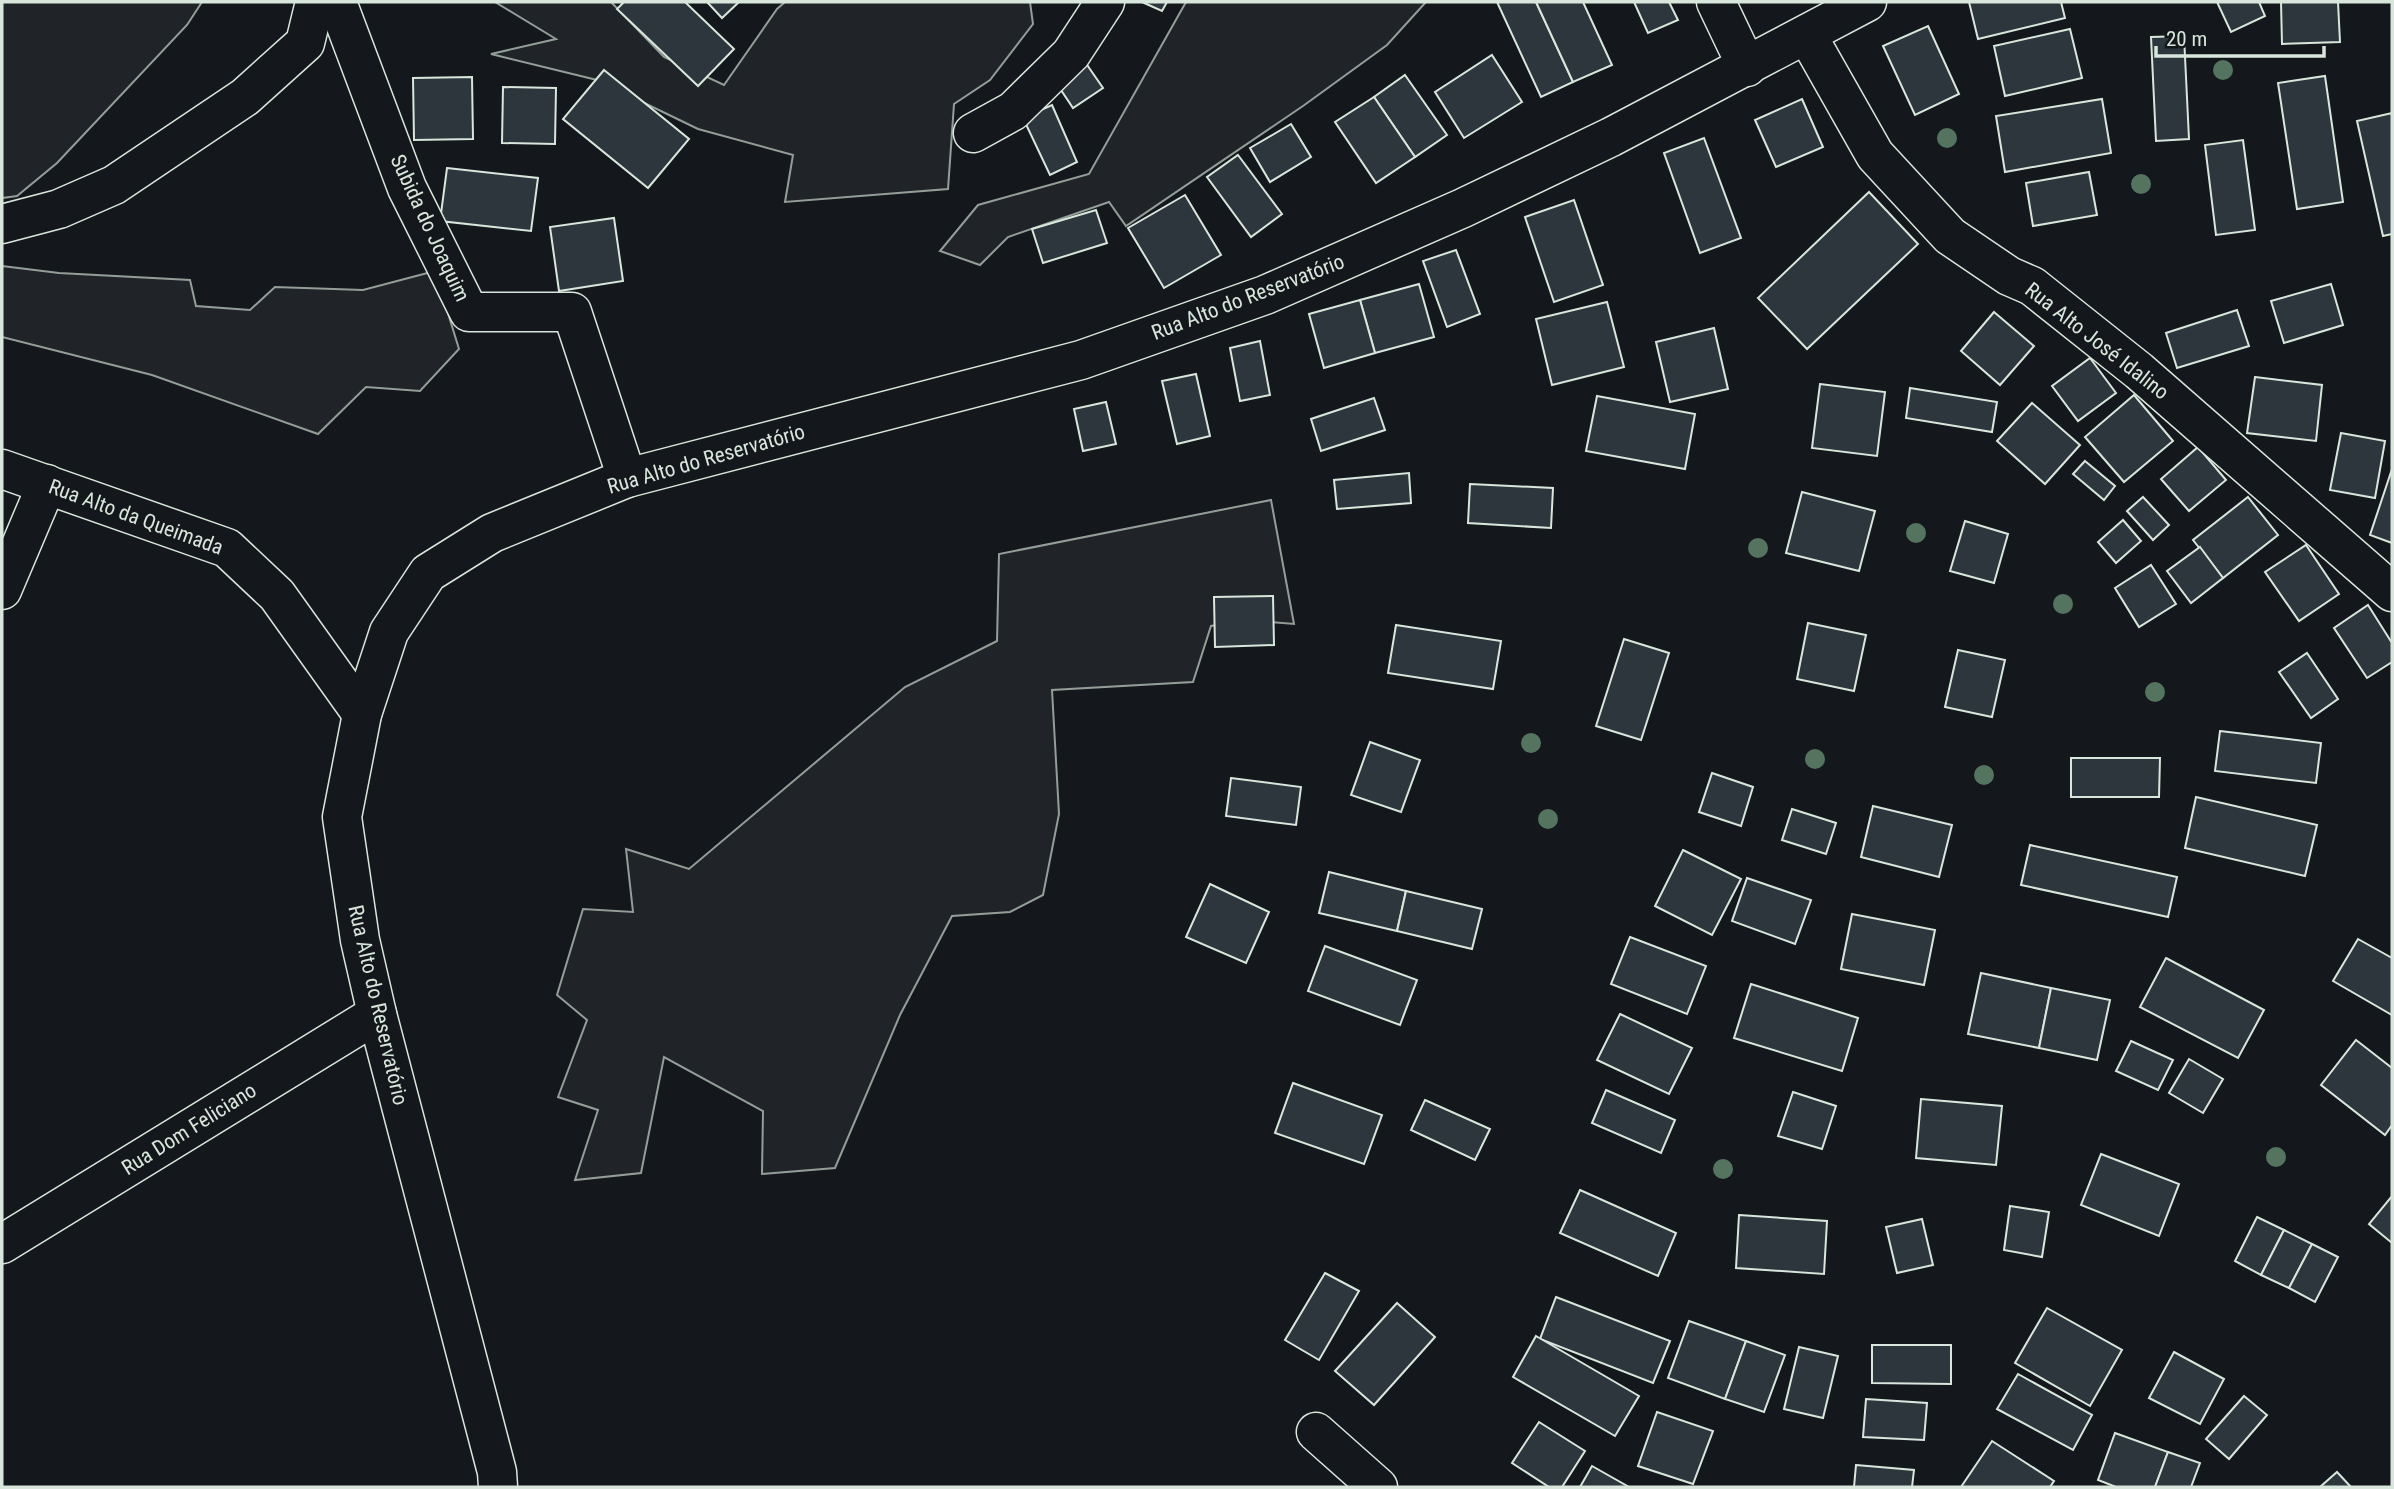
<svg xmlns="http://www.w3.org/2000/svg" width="2394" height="1489" font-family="'Roboto Condensed',sans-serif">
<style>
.green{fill:#202428;stroke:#939e99;stroke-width:2}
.building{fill:#2c363c;stroke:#d8e6dc;stroke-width:2}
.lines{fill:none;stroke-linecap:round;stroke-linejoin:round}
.minor-casing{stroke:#d8e6dc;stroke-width:41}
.minor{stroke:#14181c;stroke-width:38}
.tree{fill:#55745f}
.labels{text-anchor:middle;stroke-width:5;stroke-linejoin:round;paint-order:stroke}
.street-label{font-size:21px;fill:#d8e6dc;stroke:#14181c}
</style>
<rect width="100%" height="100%" fill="#14181c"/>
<g class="green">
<path d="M2,2H202L187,25L57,163L17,196L2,198Z"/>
<path d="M495,2H611L664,57L724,85L777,9L785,2H1030L1033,24L990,80L954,104L948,189L785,202L793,155L698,129L597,80L491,54L556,39Z"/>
<path d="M1186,2H1426L1387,45L1303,106L1126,226L1109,202L1008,237L980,265L940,251L978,205L1089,174Z"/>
<path d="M2,266L59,273L190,280L196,306L250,310L275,287L363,290L435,271L459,349L420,391L366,387L318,434L152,375L2,337Z"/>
<path d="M1271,500L1294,624L1247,620L1211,626L1193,682L1052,690L1059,814L1043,895L1010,912L952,916L900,1015L835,1168L762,1174L763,1111L664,1057L641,1173L575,1180L598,1110L558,1097L587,1020L557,995L583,909L633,912L626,849L689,869L905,687L997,641L999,554Z"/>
</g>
<g class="building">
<path d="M624,2H685L734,49L698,86L617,9Z"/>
<path d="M707,2H739L722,18Z"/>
<path d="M1142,2H1167L1162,11Z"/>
<path d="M1497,2H1536L1573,82L1541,97Z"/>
<path d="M1536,2H1583L1612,65L1573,82Z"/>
<path d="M1634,2H1669L1678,20L1648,33Z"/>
<path d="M1969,2H2061L2065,18L1978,39Z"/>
<path d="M2217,2H2259L2265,16L2231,32Z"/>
<path d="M2281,2H2338L2340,42L2282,44Z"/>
<path d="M1928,26L1959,94L1915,115L1883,46Z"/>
<path d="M2070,29L2082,78L2005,96L1994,46Z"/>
<path d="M2184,36L2189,139L2156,141L2151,37Z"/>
<path d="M1492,55L1522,102L1464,138L1435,92Z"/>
<path d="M1083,59L1103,88L1073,108L1053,78Z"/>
<path d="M604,70L689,139L648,188L563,119Z"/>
<path d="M1405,75L1447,135L1415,157L1374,97Z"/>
<path d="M2325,76L2343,202L2297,209L2278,83Z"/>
<path d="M472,77L473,139L414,140L413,78Z"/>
<path d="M503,87L556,88L555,144L502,143Z"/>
<path d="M1374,97L1415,157L1376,183L1335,122Z"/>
<path d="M1802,99L1823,147L1776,167L1755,120Z"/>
<path d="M2102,99L2111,153L2005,172L1996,116Z"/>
<path d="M1052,105L1077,162L1050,175L1023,118Z"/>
<path d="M2392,113V234L2383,236L2357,121Z"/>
<path d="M1291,124L1311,157L1270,182L1250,148Z"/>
<path d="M1704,138L1741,238L1700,253L1664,153Z"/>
<path d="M2243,140L2255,230L2216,235L2205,145Z"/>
<path d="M1238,155L1282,214L1251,237L1207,177Z"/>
<path d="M447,168L538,178L531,231L440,221Z"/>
<path d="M2089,172L2097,215L2033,226L2026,183Z"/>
<path d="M1869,192L1918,244L1807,349L1758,298Z"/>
<path d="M1185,195L1221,255L1164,288L1128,228Z"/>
<path d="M1574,200L1603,285L1554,302L1525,217Z"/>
<path d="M1096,210L1107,243L1043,263L1032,229Z"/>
<path d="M614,218L623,281L559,291L550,227Z"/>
<path d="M1456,250L1480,314L1447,327L1423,261Z"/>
<path d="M1419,284L1434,337L1375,353L1360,300Z"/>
<path d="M2331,284L2343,325L2284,343L2271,301Z"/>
<path d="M1360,300L1375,353L1324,368L1309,314Z"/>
<path d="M1607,302L1624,367L1552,385L1536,319Z"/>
<path d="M2237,310L2249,346L2177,368L2166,333Z"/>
<path d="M1994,312L2034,346L2000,385L1961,351Z"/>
<path d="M1714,328L1728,389L1670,402L1656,342Z"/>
<path d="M1260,341L1270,395L1240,401L1230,348Z"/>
<path d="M2090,358L2116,393L2078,421L2052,386Z"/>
<path d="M1196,374L1210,436L1177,444L1162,381Z"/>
<path d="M2255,377L2322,385L2316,441L2247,433Z"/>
<path d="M1820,384L1885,392L1877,456L1812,448Z"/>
<path d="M1910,388L1997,402L1992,432L1906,418Z"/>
<path d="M2134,395L2173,441L2124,482L2085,437Z"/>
<path d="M1597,396L1695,414L1685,469L1586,451Z"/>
<path d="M1374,398L1385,430L1321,451L1311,419Z"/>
<path d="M1106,402L1116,444L1083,451L1074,409Z"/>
<path d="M2032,403L2080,445L2045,484L1997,441Z"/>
<path d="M2341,433L2385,441L2375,498L2330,490Z"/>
<path d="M2198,447L2226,480L2189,511L2161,479Z"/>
<path d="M2085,461L2115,486L2104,500L2073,474Z"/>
<path d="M2392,469V543L2370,535Z"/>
<path d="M1409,473L1411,503L1337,509L1334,480Z"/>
<path d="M1470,484L1553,488L1551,528L1468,523Z"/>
<path d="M1802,492L1875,511L1859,571L1786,553Z"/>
<path d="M2143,497L2169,525L2153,540L2127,511Z"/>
<path d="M2248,497L2278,535L2223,578L2193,540Z"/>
<path d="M2123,520L2141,541L2116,563L2098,542Z"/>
<path d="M1965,521L2008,534L1994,583L1950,571Z"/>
<path d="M2306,545L2339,594L2299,621L2265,572Z"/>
<path d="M2200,547L2223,578L2191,603L2167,571Z"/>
<path d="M2151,565L2176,604L2139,627L2115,588Z"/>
<path d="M1273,596L1274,645L1215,647L1214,597Z"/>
<path d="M2368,605L2392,643V662L2367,678L2334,628Z"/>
<path d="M1808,623L1866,635L1854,691L1797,679Z"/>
<path d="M1396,625L1501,641L1493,689L1388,673Z"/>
<path d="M1624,639L1669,653L1641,740L1596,726Z"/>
<path d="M1958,650L2005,660L1992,717L1945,707Z"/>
<path d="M2307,653L2338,699L2311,718L2279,672Z"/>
<path d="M2220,731L2321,743L2316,783L2215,771Z"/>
<path d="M1370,742L1420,760L1401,812L1351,795Z"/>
<path d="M2071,758H2160L2159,797H2071Z"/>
<path d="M1712,773L1753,787L1741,826L1699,812Z"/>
<path d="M1231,778L1301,787L1296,825L1226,816Z"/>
<path d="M2196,797L2317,825L2305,876L2185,848Z"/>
<path d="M1873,806L1952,825L1939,877L1861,857Z"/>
<path d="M1792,809L1836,823L1826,854L1782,840Z"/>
<path d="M2030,845L2177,877L2168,917L2021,885Z"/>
<path d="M1683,850L1741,879L1712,935L1655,906Z"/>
<path d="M1329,872L1406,891L1397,931L1319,913Z"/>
<path d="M1747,878L1811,900L1795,944L1732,921Z"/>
<path d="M1210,884L1269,912L1246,963L1186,937Z"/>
<path d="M1406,891L1482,909L1472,949L1397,931Z"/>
<path d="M1852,914L1935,930L1924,985L1841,969Z"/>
<path d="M1630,937L1706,966L1687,1014L1611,984Z"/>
<path d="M2358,939L2392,958V1015L2333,981Z"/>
<path d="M1325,946L1417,980L1400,1025L1308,991Z"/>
<path d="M2166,958L2264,1010L2238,1058L2140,1007Z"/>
<path d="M1981,973L2051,988L2039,1048L1968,1034Z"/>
<path d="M1751,984L1858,1018L1842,1071L1734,1038Z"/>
<path d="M2051,988L2110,1000L2097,1060L2039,1048Z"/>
<path d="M1620,1014L1692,1048L1669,1094L1597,1060Z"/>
<path d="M2356,1040L2392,1068V1125L2385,1135L2321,1085Z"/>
<path d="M2131,1041L2173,1060L2158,1090L2116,1071Z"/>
<path d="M2189,1059L2223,1079L2203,1113L2169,1093Z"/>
<path d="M1293,1083L1382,1115L1364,1164L1275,1133Z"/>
<path d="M1606,1090L1675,1120L1661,1153L1592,1123Z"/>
<path d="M1793,1092L1836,1106L1822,1149L1778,1136Z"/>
<path d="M1921,1099L2002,1106L1996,1165L1916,1158Z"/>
<path d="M1425,1100L1490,1129L1475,1160L1411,1130Z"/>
<path d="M2101,1154L2179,1184L2159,1236L2081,1205Z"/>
<path d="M1580,1190L1676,1233L1658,1276L1560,1233Z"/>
<path d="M2392,1196V1243L2369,1224Z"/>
<path d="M2010,1206L2049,1212L2042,1257L2004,1250Z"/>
<path d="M1739,1215L1827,1221L1824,1274L1736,1268Z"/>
<path d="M2257,1217L2284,1230L2261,1275L2235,1261Z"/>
<path d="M1922,1219L1933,1265L1897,1273L1886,1227Z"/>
<path d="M2284,1230L2312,1244L2289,1288L2261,1275Z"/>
<path d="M2312,1244L2338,1257L2315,1302L2289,1288Z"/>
<path d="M1325,1273L1359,1291L1319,1360L1285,1340Z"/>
<path d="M1556,1297L1670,1341L1653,1383L1540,1339Z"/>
<path d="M1397,1303L1435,1337L1374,1405L1335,1371Z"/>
<path d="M2047,1308L2122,1350L2090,1406L2015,1363Z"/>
<path d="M1689,1321L1746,1341L1725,1399L1668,1378Z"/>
<path d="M1536,1336L1639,1396L1615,1436L1513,1377Z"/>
<path d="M1746,1341L1785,1355L1764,1412L1725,1399Z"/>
<path d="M1872,1345H1951V1384L1872,1383Z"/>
<path d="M1799,1347L1838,1356L1823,1418L1784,1409Z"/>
<path d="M2174,1352L2224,1379L2200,1424L2149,1398Z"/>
<path d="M2018,1374L2092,1415L2073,1450L1997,1409Z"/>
<path d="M2244,1396L2267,1415L2229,1459L2206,1439Z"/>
<path d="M1866,1399L1927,1403L1924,1440L1863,1437Z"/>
<path d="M1657,1412L1713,1431L1693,1484L1638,1466Z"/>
<path d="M1539,1422L1585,1451L1562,1487H1549L1512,1463Z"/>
<path d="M2115,1433L2168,1452L2155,1487H2116L2098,1480Z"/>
<path d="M1992,1441L2054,1481L2050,1487H1961Z"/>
<path d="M2168,1452L2200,1463L2191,1487H2155Z"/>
<path d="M1856,1465L1914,1470L1912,1487H1854Z"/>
<path d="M1592,1466L1629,1487H1580Z"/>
<path d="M2337,1472L2351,1487H2320Z"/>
</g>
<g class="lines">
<g class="minor-casing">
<g id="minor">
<path d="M337,2L407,188L469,312H572L627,478"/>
<path d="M1716,2L1747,67"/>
<path d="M1807,35L1875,155L1950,236L2009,276L2032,286L2139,371L2392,592"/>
<path d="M973,133L1013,111L1071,54L1105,2"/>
<path d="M2,224L59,209L114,185L245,97L305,43L315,2"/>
<path d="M2,469L227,548L277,595L362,714"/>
<path d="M2,590L47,484"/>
<path d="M2,1244L377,1014"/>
<path d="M1316,1432L1378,1487"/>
<path d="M498,1487L497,1472L377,1014L360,940L342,817L362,714L389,632L428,573L492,533L627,478L1081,360L1265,295L1463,208L1611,137L1867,2"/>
</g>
</g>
<use href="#minor" class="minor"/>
</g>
<g class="tree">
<circle cx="2223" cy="70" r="10"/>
<circle cx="1947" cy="138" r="10"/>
<circle cx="2141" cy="184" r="10"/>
<circle cx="1916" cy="533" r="10"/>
<circle cx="1758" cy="548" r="10"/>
<circle cx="2063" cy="604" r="10"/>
<circle cx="2155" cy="692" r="10"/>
<circle cx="1531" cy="743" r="10"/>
<circle cx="1815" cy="759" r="10"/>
<circle cx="1984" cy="775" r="10"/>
<circle cx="1548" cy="819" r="10"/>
<circle cx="2276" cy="1157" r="10"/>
<circle cx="1723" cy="1169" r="10"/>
</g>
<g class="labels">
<g class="street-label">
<text transform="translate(430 228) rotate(65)" y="7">Subida do Joaquim</text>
<text transform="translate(1248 297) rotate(-21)" y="7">Rua Alto do Reservatório</text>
<text transform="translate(2097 341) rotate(38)" y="7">Rua Alto José Idalino</text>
<text transform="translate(706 459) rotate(-16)" y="7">Rua Alto do Reservatório</text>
<text transform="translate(136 517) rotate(20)" y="7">Rua Alto da Queimada</text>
<text transform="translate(378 1005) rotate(77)" y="7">Rua Alto do Reservatório</text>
<text transform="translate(189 1129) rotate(-32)" y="7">Rua Dom Feliciano</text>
</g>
</g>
<rect width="2394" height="1489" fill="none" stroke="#d8e6dc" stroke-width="7"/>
<path d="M2156 46v10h168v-10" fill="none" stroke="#d8e6dc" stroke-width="3.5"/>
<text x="2166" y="46" font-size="21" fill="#d8e6dc" stroke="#14181c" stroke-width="5" paint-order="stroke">20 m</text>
</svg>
